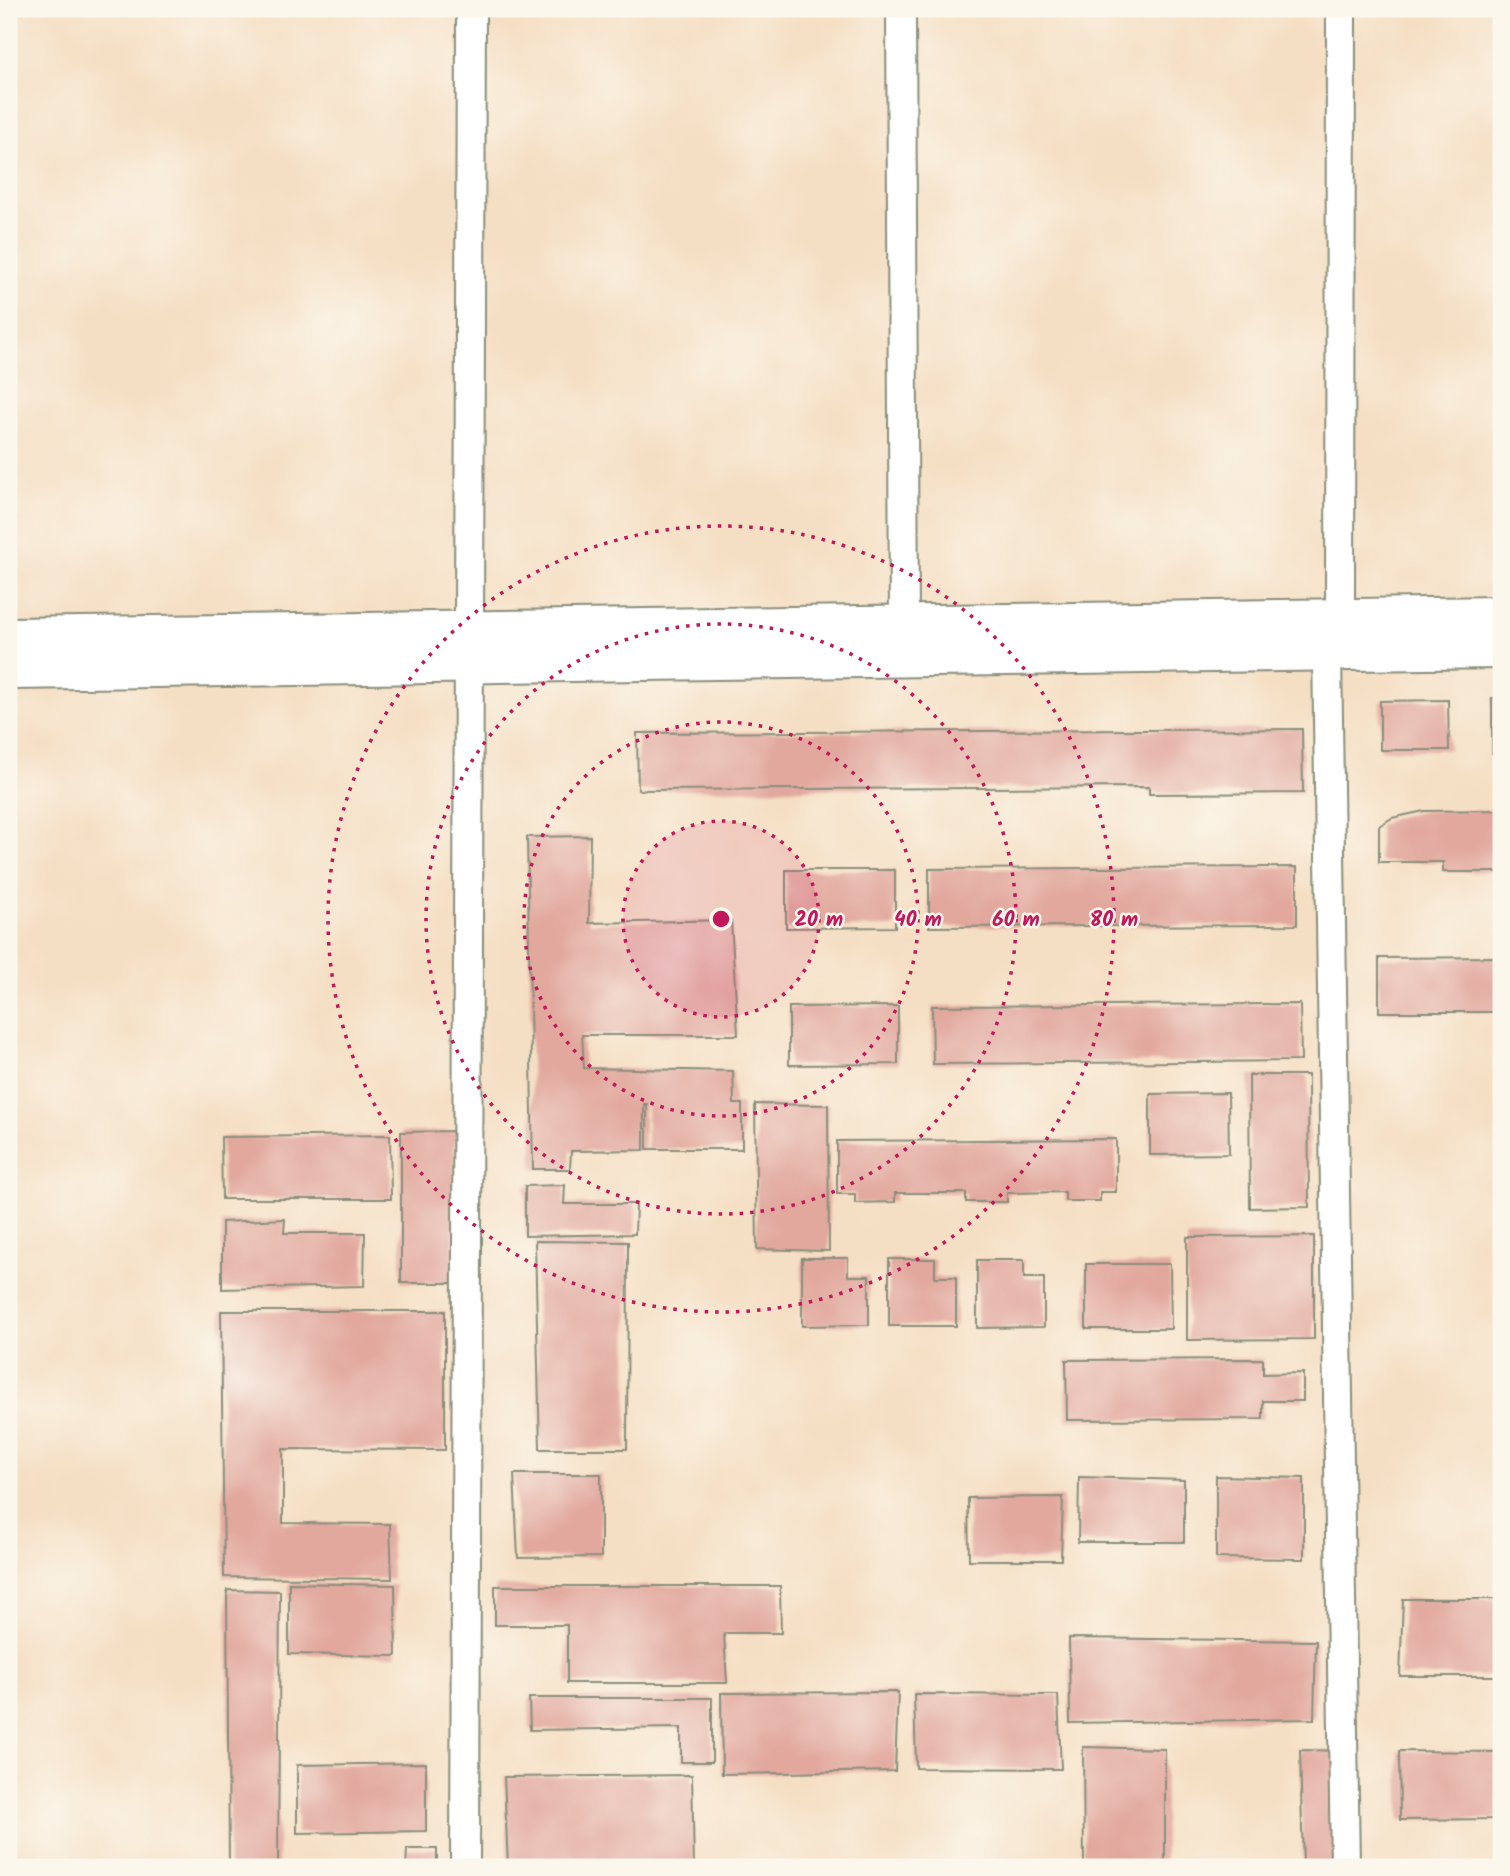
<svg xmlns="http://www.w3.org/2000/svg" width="1510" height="1876" font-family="Kalam,sans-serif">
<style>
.building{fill:#e2a89e}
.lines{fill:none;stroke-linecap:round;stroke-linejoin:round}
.street-casing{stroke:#8a8e7c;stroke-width:32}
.secondary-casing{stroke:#8a8e7c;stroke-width:42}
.street{stroke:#fff;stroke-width:28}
.secondary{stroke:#fff;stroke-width:38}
.ring{fill:none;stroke:#c2185b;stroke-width:3.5;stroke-dasharray:3.5 7}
.centre{fill:#c2185b;stroke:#fbf7ec;stroke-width:3.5}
.ring-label{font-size:21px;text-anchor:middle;font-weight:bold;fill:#c2185b;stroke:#fbf7ec;stroke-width:5;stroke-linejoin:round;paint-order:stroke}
</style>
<rect width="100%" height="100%" fill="#fbf7ec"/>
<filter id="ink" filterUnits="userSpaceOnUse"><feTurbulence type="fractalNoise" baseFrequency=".0143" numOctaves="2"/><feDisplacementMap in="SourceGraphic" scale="14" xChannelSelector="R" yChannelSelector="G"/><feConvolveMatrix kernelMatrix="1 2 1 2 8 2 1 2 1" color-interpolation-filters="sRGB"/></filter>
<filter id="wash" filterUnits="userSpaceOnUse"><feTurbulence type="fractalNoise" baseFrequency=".00686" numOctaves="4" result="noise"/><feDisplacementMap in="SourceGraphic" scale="28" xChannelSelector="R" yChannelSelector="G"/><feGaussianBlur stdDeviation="1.57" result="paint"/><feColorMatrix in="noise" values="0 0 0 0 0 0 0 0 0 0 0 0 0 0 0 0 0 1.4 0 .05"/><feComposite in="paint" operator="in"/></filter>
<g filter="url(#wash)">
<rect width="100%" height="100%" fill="#f5dfc4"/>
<g id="blocks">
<g class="building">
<rect x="1492" y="698" width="9" height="55"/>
<path d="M1448,700L1449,750H1380V701Z"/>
<path d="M1302,729L1303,793L1149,794V787L638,790L637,733Z"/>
<path d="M1501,810V872H1443V862H1379V826L1392,818L1424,811Z"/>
<path d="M590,836L589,923L731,920L738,1035H582L584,1068L733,1071L734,1104H742V1149H647V1104H644V1150L571,1151L570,1169H533L527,837Z"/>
<path d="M1297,867V925L929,927V869Z"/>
<path d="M786,870H895V927L786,928Z"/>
<path d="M1501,957V1012H1379V958Z"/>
<path d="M1300,1004L1301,1061L933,1064L932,1006Z"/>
<path d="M898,1006V1064L789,1065V1007Z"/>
<path d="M1249,1075H1308L1309,1207L1250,1208Z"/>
<path d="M1228,1093L1229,1154L1150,1155V1094Z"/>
<path d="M755,1104L828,1105L829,1251L757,1249Z"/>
<path d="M455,1131L453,1283H401V1132Z"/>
<path d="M390,1135L391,1199H222L221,1137Z"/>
<path d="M1116,1139V1192H1100V1201H1065V1192L1007,1193V1202H966V1193H895V1202L855,1203V1194H837V1141Z"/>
<path d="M565,1185L564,1204H636L635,1234L525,1236V1186Z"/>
<path d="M285,1219L284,1233H365L364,1286L222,1289V1222Z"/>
<path d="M1314,1236V1339L1187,1340V1237Z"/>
<path d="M535,1241L628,1242L627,1449H540Z"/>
<path d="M802,1258H848V1276H869V1325L802,1326Z"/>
<path d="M889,1259H935V1277H956V1326H889Z"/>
<path d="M977,1260H1024V1278H1044V1327L977,1328Z"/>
<path d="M1086,1264H1170L1171,1329H1086Z"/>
<path d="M221,1311H445V1450L283,1449V1523L390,1524L392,1579L224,1577Z"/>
<path d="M1263,1359V1374L1303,1373V1401H1263V1419L1067,1420L1066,1360Z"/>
<path d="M514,1474H601V1557L518,1558Z"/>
<path d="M1216,1476L1304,1478V1559L1216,1558Z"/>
<path d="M1079,1477L1184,1480V1542H1078Z"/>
<path d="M1063,1497L1061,1560H969L968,1498Z"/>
<path d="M289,1583L395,1585L396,1656L289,1654Z"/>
<path d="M495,1586H780L781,1633H724L727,1683H567V1625H495Z"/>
<path d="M227,1590L280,1591L278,1867H229Z"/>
<path d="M1403,1599H1501V1676H1400Z"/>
<path d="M1069,1638L1316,1641L1314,1719L1070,1723Z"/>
<path d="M898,1692L895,1771L722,1774L721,1693Z"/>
<path d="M914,1694L1058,1695L1061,1769L916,1768Z"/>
<path d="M529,1698H712V1762H681V1728L530,1730Z"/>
<path d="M1083,1747L1165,1749V1867H1084Z"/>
<path d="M1300,1750L1348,1751L1349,1867H1303Z"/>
<path d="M1399,1751L1500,1752L1497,1819L1400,1820Z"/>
<path d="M426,1763V1831L297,1833V1765Z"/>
<path d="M692,1775L694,1867H508L504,1777Z"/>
<path d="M407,1849H437V1867H406Z"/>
</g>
</g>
</g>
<g filter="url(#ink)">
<use href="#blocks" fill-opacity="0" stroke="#8a8e7c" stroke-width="2"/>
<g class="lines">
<g class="street-casing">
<g id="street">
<path d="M901,9L904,625"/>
<path d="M1340,618L1341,9"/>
<path d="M1327,651L1345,1867"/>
<path d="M465,1867L471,9"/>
</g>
</g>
<g class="secondary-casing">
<g id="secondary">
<path d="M9,637L1501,616"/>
<path d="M9,670L1501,649"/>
</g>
</g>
<use href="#street" class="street"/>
<use href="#secondary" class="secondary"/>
</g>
</g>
<circle cx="721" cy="919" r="98" fill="#c2185b" fill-opacity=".12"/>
<g class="ring">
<circle cx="721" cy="919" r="98"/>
<circle cx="721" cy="919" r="197"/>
<circle cx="721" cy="919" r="295"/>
<circle cx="721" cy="919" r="393"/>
</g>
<circle cx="721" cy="919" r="10" class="centre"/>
<g class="ring-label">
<text x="819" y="926">20 m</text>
<text x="918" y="926">40 m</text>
<text x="1016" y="926">60 m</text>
<text x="1114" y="926">80 m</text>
</g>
<rect width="1510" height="1876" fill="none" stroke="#fbf7ec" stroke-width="35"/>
</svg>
